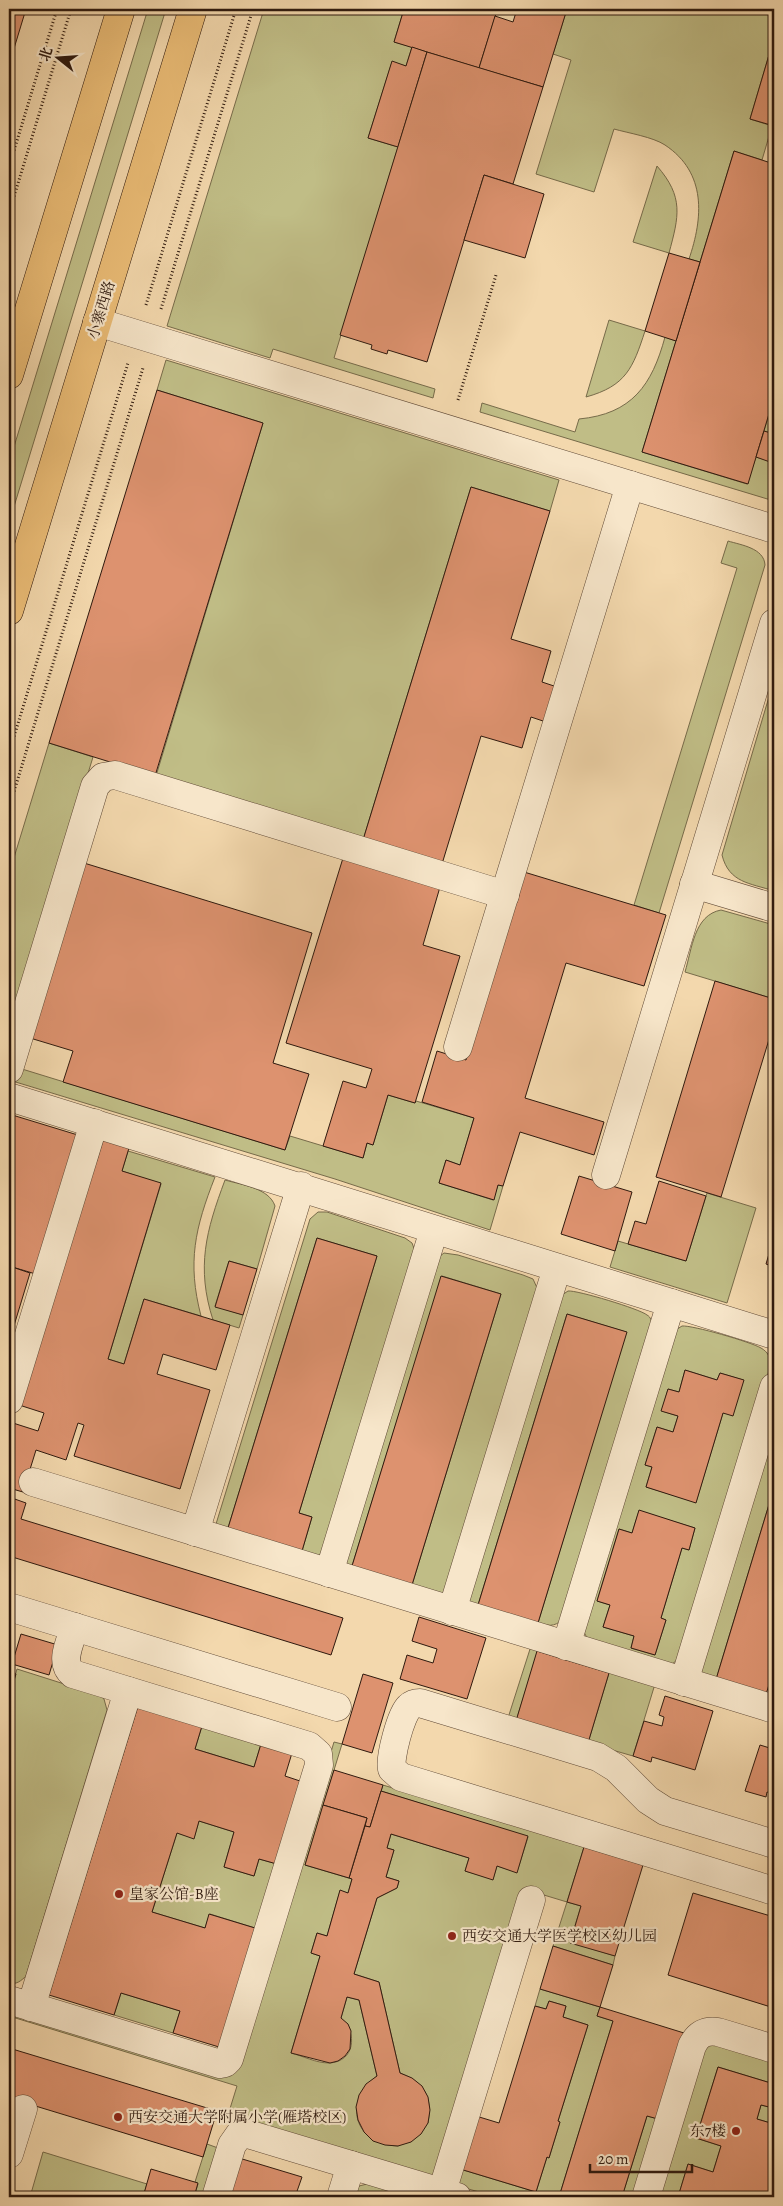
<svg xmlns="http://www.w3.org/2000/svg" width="783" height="2206" font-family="Alegreya,'Noto Serif SC',serif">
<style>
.green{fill:#c0bd86;stroke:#776b4a;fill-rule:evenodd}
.building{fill:#dd926f;stroke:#2e190e}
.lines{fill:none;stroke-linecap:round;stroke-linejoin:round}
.minor-casing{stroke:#5f4936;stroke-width:29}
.major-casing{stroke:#2e190e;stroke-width:29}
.path{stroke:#2e190e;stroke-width:3;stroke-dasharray:1 2.5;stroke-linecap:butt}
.minor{stroke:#f7e6ca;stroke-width:28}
.major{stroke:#eabc76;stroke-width:28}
.poi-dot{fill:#8f2418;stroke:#f7e6ca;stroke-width:2}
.labels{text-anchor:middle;stroke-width:4.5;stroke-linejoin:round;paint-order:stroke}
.street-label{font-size:15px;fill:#2e190e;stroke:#f7e6ca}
.poi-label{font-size:15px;fill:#2e190e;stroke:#f7e6ca;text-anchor:start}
</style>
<rect width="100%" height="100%" fill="#f3d8ad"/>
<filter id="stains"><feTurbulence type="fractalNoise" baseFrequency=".004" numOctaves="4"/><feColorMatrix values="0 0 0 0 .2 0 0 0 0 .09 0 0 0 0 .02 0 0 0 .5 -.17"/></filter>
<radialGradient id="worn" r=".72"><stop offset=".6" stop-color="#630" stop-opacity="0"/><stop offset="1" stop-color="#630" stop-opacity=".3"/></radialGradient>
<g class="green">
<path d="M148,9H166L9,523V463Z"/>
<path d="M264,9H404L394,42L412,47L406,66L392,62L368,138L398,147L334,358L435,389L433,398L273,349L270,358L167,326Z"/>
<path d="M567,9H774V38L750,119L772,126L762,160L734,151L700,262L689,259C703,218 707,173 665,145C653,137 628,133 614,129L594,192L536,174L571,60L553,54Z"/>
<path d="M657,166C684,197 679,216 669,253L633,242Z"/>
<path d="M609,320L645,331C633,368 626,386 586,397Z"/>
<path d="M665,337L676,341L642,452L747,484L756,457L770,461L774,448V501L480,412L482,403L575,432L579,419C632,414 652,385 665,337Z"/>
<path d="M166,360L559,480L550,511L471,487L363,840L156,776L263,423L157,390Z"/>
<path d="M774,397V434L764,431Z"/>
<path d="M728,541C741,545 764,548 765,565L659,913L634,905L737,568L721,563Z"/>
<path d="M774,680V855L771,857L774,860V891C750,883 729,883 722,855Z"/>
<path d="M49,743L93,757L9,1032V874Z"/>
<path d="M721,910L774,925V999L685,972C692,949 694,915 721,910Z"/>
<path d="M9,1065L285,1150L290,1136L363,1158L367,1143L373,1145L388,1095L415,1103L416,1101L474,1118L460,1165L446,1160L439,1183L493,1200L498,1185L503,1186L490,1230L335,1179L9,1080Z"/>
<path d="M128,1151L215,1177C195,1228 187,1262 201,1316L144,1299L124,1364L108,1359L161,1184L122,1171Z"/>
<path d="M225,1180C242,1185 269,1188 275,1206L257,1269L229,1261L215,1306L243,1315L239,1328L213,1320C196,1267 206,1231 225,1180Z"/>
<path d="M707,1193L756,1208L727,1303L610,1267L618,1241L686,1261Z"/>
<path d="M318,1212H327L405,1238L412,1243L415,1251L323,1557L302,1551L312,1517L299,1513L377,1256L317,1238L228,1528L216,1524L310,1219Z"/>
<path d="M444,1253L458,1255L523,1275L533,1279L538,1290L446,1595L412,1585L501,1294L442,1276L352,1566L342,1563L436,1259Z"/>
<path d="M568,1291C577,1290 640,1309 647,1315C651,1317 651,1321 653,1325L562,1620C554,1627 548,1626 538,1623L626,1332L567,1314L478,1605L466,1601L559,1297Z"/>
<path d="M682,1326C692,1325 751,1342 761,1348C768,1352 770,1357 771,1364L681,1657L672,1664L588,1640L583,1630L674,1331ZM685,1370L717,1380L720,1373L743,1380L723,1413L696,1502L646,1487L652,1467L645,1465L657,1427L673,1432L678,1416L662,1411L668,1389L679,1392ZM639,1511L695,1528L689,1550L682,1548L661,1618L666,1620L655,1655L631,1648L634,1636L603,1627L610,1605L597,1601L619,1529L632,1533Z"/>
<path d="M774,1422V1488L714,1686L705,1682L700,1668Z"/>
<path d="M531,1646L655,1684L633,1756L588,1743L609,1673L538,1651L516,1721L508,1718Z"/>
<path d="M17,1669L99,1695L104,1699L107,1710L26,1976C21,1981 16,1985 9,1983V1697Z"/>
<path d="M202,1726L261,1744L254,1767L195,1749Z"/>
<path d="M334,1742L342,1744L305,1865L352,1879L348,1893L340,1891L327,1936L317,1933L311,1953L320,1956L291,2053C303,2056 316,2063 329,2063C355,2062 358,2033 341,2018L347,1997L359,2000L377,2076C342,2102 354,2144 398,2146L428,2123C433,2097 424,2082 400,2073L379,1982L354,1974L377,1898L397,1888L399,1881L386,1877L394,1850L387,1848L391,1834L469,1858L465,1871L493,1879L497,1866L517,1872L528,1837L381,1791L383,1785L584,1847L567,1902L581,1906L570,1942L615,1956L613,1965L553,1946L567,1902L524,1889L435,2179L228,2115L237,2086L9,2016V2008L237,2061Z"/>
<path d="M199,1821L234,1832L224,1867L254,1876L259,1859L284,1866L255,1928L210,1914L205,1928L152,1912L177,1833L194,1838Z"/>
<path d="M540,1989L600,2007L597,2016L613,2021L559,2197H496L455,2185L460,2169L536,2192L547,2157L549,2158L560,2122L558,2121L588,2025L563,2017L566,2006L549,2001L546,2009L535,2006Z"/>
<path d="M121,1993L180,2011L173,2033L114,2015Z"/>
<path d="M710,2042L774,2061V2084L718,2067L696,2138L721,2146L713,2172L688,2164L678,2197H657L703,2048Z"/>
<path d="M774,2089V2124L757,2119L761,2105L769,2107Z"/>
<path d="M647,2116L658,2119L634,2197H622Z"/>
<path d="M207,2144L218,2148L203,2197H194L198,2184L195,2182Z"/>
<path d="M43,2152L147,2184L143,2197H30Z"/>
<path d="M371,2183L419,2197H354L359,2186Z"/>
</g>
<g class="building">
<path d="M9,9H26L9,65Z"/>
<path d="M404,9H477L496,14L479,68L394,42Z"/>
<path d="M477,9H497L496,14Z"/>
<path d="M517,9H567L543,87L479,68L495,16L513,22Z"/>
<path d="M774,38V126L750,119Z"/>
<path d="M412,47L427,52L398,147L368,138L392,61L406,66Z"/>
<path d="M427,52L543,87L513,184L484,175L427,362L388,350L387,354L371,349L372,345L340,335Z"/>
<path d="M734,151L774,164V397L748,484L642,452Z"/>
<path d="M484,175L544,194L525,258L464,240Z"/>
<path d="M669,253L700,262L676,341L645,331Z"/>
<path d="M157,390L263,423L155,776L49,743Z"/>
<path d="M764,431L774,434V448L770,462L756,457Z"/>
<path d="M471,487L550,511L511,639L551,651L542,682L557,687L546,722L531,717L522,748L481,736L442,864L363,840Z"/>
<path d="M343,858L440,887L423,945L460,956L415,1103L388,1095L373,1145L367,1143L363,1158L323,1146L343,1081L366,1088L372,1069L286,1043Z"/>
<path d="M84,863L312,933L273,1063L309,1074L285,1150L63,1082L73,1051L30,1038Z"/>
<path d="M524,872L666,915L644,986L566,963L525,1098L604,1122L594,1155L520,1132L503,1186L498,1185L494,1200L439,1183L446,1160L460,1165L474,1118L422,1102L437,1051L466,1060Z"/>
<path d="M715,981L774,999V1023L721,1197L656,1177Z"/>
<path d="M9,1114L81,1136L39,1275L9,1266Z"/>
<path d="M103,1140L129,1148L122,1171L161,1183L108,1359L124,1364L144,1299L230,1325L216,1370L163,1354L157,1374L210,1390L180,1489L74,1456L84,1425L78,1423L66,1460L36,1450L23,1492L9,1488V1435L13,1423L38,1431L44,1413L16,1404L91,1162L96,1163Z"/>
<path d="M579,1176L632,1192L615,1251L561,1234Z"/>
<path d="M659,1181L706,1196L686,1261L628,1244L635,1221L646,1224Z"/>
<path d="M774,1237V1267L766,1264Z"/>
<path d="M317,1238L377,1256L299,1513L312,1517L302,1551L228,1528Z"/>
<path d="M229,1261L257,1269L243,1315L215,1307Z"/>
<path d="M9,1266L30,1273L9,1342Z"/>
<path d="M774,1272V1289L769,1288Z"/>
<path d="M441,1276L501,1294L412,1585L352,1566Z"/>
<path d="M567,1314L627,1332L538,1623L478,1605Z"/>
<path d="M685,1370L717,1380L720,1373L744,1380L733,1416L723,1413L696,1503L646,1487L652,1467L645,1465L657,1427L673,1432L678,1416L661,1411L668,1389L679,1392Z"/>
<path d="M774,1488V1668L764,1701L714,1686Z"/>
<path d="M9,1497L26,1503L21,1519L343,1618L331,1655L9,1556Z"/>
<path d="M639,1510L695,1528L689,1550L682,1548L661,1618L666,1620L655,1655L631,1648L634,1636L603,1627L610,1605L597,1601L619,1529L632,1533Z"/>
<path d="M419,1617L486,1638L467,1699L400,1679L407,1655L433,1663L437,1649L412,1641Z"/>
<path d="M21,1634L58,1645L49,1675L12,1664Z"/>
<path d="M537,1651L609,1673L588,1743L516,1721Z"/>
<path d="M9,1672L16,1674L9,1697Z"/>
<path d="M363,1674L393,1683L372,1753L342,1744Z"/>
<path d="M665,1696L713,1711L695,1770L652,1757L651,1762L633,1756L644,1721L662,1726L664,1717L659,1715Z"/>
<path d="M138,1706L202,1726L195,1749L254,1767L261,1744L292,1753L285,1776L300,1781L284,1866L259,1859L254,1876L224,1867L234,1832L199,1821L194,1839L177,1833L152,1912L205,1928L209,1914L255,1928L219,2047L173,2033L180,2011L121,1993L114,2015L49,1995Z"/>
<path d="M760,1745L773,1749L774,1746V1794L767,1792L766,1797L745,1791Z"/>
<path d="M334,1770L383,1785L370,1827L365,1826L367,1818L323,1805Z"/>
<path d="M381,1791L528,1836L517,1873L497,1866L493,1880L465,1871L469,1858L391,1834L387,1848L394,1850L386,1877L399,1881L397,1888L377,1898L354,1974L379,1982L400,2073L412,2078L422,2086L428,2097L430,2110L428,2123L421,2134L411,2142L398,2146L385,2145L373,2141L364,2132L358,2120L356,2107L359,2095L366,2084L377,2076L359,2000L347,1997L341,2018L348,2024L351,2031L350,2049L345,2056L338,2061L330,2063L291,2053L320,1956L311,1953L317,1933L327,1936L340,1890L348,1893L352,1879L349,1878L365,1826L370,1827Z"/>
<path d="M323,1805L367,1818L349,1878L305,1865Z"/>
<path d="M584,1847L643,1865L615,1956L570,1943L581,1906L567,1902Z"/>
<path d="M693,1893L774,1917V2008L668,1975Z"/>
<path d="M553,1946L613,1965L600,2007L540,1989Z"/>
<path d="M549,2001L566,2006L563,2017L588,2025L558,2121L560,2122L549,2158L547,2157L536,2192L460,2169L476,2116L499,2123L535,2006L546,2009Z"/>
<path d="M600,2007L684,2033L658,2119L647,2116L622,2197H559L613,2021L597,2016Z"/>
<path d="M9,2048L217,2111L203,2157L19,2101L9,2135Z"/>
<path d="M718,2067L774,2084L769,2107L761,2105L757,2119L774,2124V2197H678L688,2164L713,2172L721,2146L696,2138Z"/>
<path d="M239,2158L302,2177L295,2197H227Z"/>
<path d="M151,2169L198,2183L194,2197H143Z"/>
</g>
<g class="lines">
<g class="minor-casing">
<g id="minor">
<path d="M97,322L774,529"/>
<path d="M694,884L774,908"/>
<path d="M458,1047L630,485"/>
<path d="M9,1069L95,786L103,777L115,775L505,895"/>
<path d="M9,1097L774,1335"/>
<path d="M606,1175L774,623"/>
<path d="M9,1400L94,1123"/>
<path d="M33,1482L774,1709"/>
<path d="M195,1532L301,1186"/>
<path d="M329,1573L434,1230"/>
<path d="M9,1607L337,1707"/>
<path d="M452,1611L557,1268"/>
<path d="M566,1646L671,1303"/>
<path d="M684,1682L774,1387"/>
<path d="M774,1844L665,1811L648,1800L616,1768L598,1757L420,1703C416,1703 412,1704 409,1707C401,1714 389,1759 392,1769L401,1777L774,1891"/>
<path d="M9,2000L220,2064L225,2063L229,2059L319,1765L318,1754L309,1746L73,1674C59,1663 70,1642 75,1627"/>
<path d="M31,2007L128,1691"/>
<path d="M9,2154L23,2109"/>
<path d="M442,2192L531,1900"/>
<path d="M216,2197L232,2145L239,2135L248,2134L457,2197"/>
<path d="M341,2197L351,2165"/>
<path d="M646,2197L692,2046C698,2034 705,2030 718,2032L774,2049"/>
</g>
</g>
<g class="major-casing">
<g id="major">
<path d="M9,375L121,9"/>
<path d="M9,611L193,9"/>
</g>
</g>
<g class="path">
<path d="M9,167L57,9"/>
<path d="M9,213L71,9"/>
<path d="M146,305L236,9"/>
<path d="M161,309L253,9"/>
<path d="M458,400L496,275"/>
<path d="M9,753L128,363"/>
<path d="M9,808L143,368"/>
</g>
<use href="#minor" class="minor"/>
<use href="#major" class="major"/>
</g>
<g class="poi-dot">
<circle cx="119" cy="1894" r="5"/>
<circle cx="452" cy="1936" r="5"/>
<circle cx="118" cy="2117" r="5"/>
<circle cx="736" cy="2131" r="5"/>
</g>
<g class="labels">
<g class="street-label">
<text transform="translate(101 310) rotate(-73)" y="5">小寨西路</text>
</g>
<g class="poi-label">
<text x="129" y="1899">皇家公馆-B座</text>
<text x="462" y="1941">西安交通大学医学校区幼儿园</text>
<text x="128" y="2122">西安交通大学附属小学(雁塔校区)</text>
<text x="726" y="2136" text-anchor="end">东7楼</text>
</g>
</g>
<rect width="783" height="2206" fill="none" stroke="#f3d8ad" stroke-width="30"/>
<rect x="10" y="10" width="763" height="2186" fill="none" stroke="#2e190e" stroke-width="2.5"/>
<rect x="15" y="15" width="753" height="2176" fill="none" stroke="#2e190e"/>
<g transform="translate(58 58) rotate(287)" stroke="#f7e6ca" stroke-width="4" paint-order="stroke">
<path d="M0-4L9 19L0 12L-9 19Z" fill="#2e190e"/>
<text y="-8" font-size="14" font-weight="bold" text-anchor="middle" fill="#2e190e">北</text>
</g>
<path d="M590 2164v8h102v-8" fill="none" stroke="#2e190e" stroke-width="2.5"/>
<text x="598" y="2164" font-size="15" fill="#2e190e" stroke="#f7e6ca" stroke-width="4" paint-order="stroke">20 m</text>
<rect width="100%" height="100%" filter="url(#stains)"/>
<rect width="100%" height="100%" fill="url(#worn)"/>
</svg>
